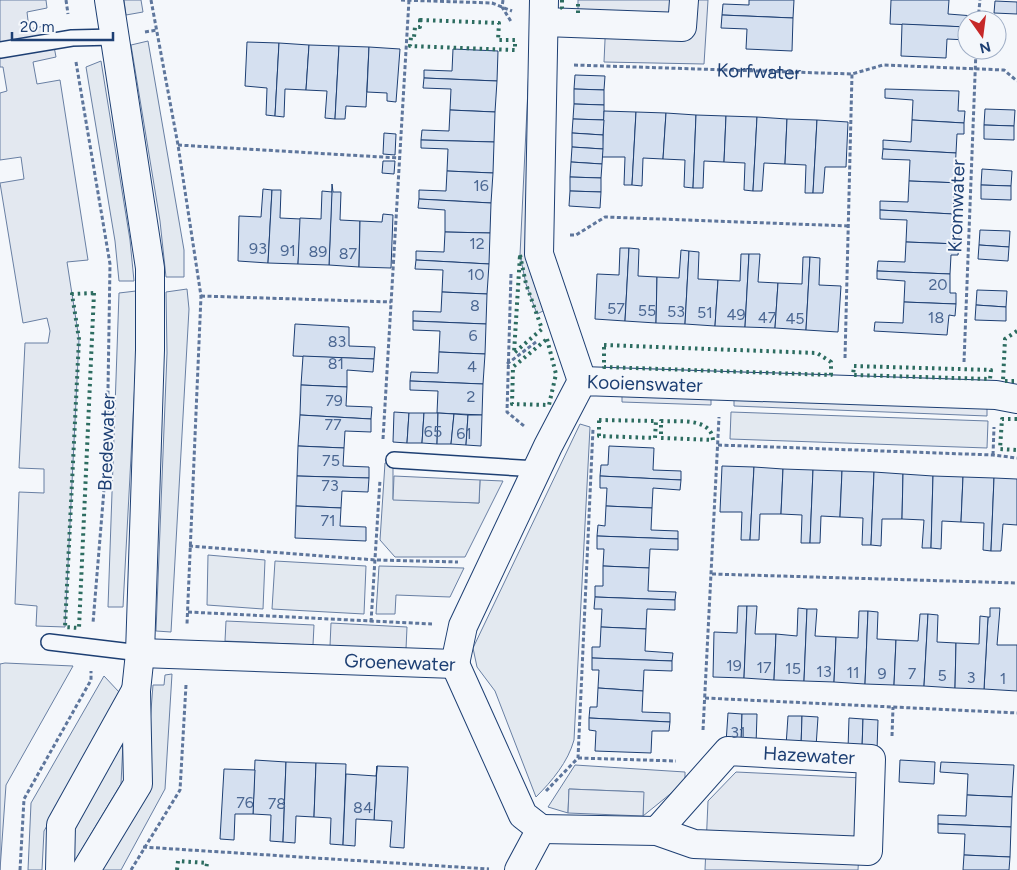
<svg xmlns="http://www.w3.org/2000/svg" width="1017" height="870" font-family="Figtree,sans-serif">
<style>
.green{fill:#e3e9f0;stroke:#687fa3}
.parking{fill:#e3e8f0;stroke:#687fa3}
.building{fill:#d5e0f0;stroke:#1d3f73}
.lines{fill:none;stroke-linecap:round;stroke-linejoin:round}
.service-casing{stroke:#1d3f73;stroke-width:18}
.minor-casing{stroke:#1d3f73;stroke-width:30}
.tertiary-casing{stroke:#1d3f73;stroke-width:30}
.path{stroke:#5e769c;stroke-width:3;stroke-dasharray:4 2.5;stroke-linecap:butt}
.service{stroke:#f4f7fb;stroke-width:15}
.minor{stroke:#f4f7fb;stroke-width:28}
.tertiary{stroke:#f4f7fb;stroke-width:28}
.hedge{stroke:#2c6c60;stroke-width:4;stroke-dasharray:2.5 4;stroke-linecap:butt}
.labels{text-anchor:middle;stroke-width:4;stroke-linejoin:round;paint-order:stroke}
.number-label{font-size:16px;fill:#4b6792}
.street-label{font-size:19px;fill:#1d3f73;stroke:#f4f7fb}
</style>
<rect width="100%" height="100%" fill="#f4f7fb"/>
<g class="green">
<path d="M124,0H141L143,12L126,15Z"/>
<path d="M148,41L184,250V277H166L160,221L131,45Z"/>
<path d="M101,61L130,240L134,281H119L115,241L86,67Z"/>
<path d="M187,289L189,309L171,632L156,631L167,353L166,292Z"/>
<path d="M136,291V362L123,607H108L119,293Z"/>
<path d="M731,412L988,421L987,448L730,439Z"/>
<path d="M580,424L590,427L574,740C568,762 552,781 536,797L495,691L477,667L473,648Z"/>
<path d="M385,463H393V499L479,503L480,480L503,481L465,557H395L380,540Z"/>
<path d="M208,555L265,560L263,609L207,605Z"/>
<path d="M275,561L366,566L364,614L272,609Z"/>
<path d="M379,566L464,568L450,597L396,595L395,614H376Z"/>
<path d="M5,663L73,666L6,785L0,870V664Z"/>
<path d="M172,674L165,789L121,870H97L145,787L153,685H164L165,675Z"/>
<path d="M104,676L119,692L118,703L44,831L42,870H28L31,803Z"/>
<path d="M123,743L121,784L70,869V832Z"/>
<path d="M575,765L685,772V782L643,816V792L569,789L568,813L548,807Z"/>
</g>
<g class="parking">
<path d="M0,0H46L47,8L27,12L29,29L50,25L56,57L33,62L37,84L60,80L88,260L67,262L79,339L65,627L36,626L37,606L15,604L19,492L44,493V469L19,468L25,343H48L50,331L47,318L23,323L0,183L24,179L21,157L0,160V93L7,91L3,67H0Z"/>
<path d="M578,0H708L704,64L604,62L606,18L578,16Z"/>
<path d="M530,46L547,309L537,314L526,284L520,255Z"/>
<path d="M622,393L711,396V405L622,402Z"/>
<path d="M734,396L987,407V416L734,406Z"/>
<path d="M394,476L480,480L479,503L393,500Z"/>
<path d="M226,621L314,625L313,645L225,641Z"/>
<path d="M331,623L407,627L406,649L330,646Z"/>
<path d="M736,772L863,778L858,870H705L708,801Z"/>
<path d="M569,789L644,792L643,816L568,813Z"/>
</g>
<g class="building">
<path d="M749,0H794L793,18L722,15L723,4L749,5Z"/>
<path d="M891,0H949L948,14L974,16V20H967V27L890,24Z"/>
<path d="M995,1L1017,2V14L994,13Z"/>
<path d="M722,15L793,18L792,51L746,49L747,29L721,28Z"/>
<path d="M902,24L967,27V40L947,39L946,58L901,56Z"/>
<path d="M247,42L279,43L275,116L266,115L267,88L245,86Z"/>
<path d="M279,43L309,45L306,90L285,89L284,117L275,116Z"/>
<path d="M309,45L339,46L335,119L325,118L327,91L306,90Z"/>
<path d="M339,46L369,47L366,107L346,106L345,119H335Z"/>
<path d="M369,47L400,49L396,102L387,101V93L367,92Z"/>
<path d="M453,49L498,51L497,81L424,78V70L452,71Z"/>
<path d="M575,75L605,76L604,90L574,89Z"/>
<path d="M424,78L497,81L495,112L450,110L451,89L423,88Z"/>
<path d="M574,89L604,90V105L574,104Z"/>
<path d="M885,89L959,91L958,111H965L964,123L912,120L913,100L885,98Z"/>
<path d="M574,104L604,105V120L573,119Z"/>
<path d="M985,109L1015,110L1014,126L984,125Z"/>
<path d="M450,110L495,112L494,142L421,140L422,130L449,131Z"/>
<path d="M604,111L636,112L632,185H624L625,157H602Z"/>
<path d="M636,112L666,113L663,159L643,158L642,186L632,185Z"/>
<path d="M666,113L696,115L693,188L684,187L685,160L663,159Z"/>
<path d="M696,115L726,116L724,162L704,161L703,188H693Z"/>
<path d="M726,116L757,117L753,191L744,190L745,163L724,162Z"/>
<path d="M757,117L787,119L785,164L764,163L762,191H753Z"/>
<path d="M573,119L604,120L603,135L572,133Z"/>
<path d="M787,119L817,120L813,193H805L806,165L785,164Z"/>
<path d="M817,120L848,122L846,167H825L823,193H813Z"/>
<path d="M912,120L964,123V134H957L956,153L883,149V140L911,142Z"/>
<path d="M984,125L1014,126V140L984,139Z"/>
<path d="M384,133L396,134L395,155L383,154Z"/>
<path d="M572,133L603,135V149L572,147Z"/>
<path d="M421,140L494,142L493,173L447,171L448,149L421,148Z"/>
<path d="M572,147L603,149L602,164L571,162Z"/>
<path d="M883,149L956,153L955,172H962L961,183L909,181L910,160L882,159Z"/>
<path d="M383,161H395L394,174L382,173Z"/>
<path d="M571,162L602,164L601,178L570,177Z"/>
<path d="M982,169L1012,171L1011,186L981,185Z"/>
<path d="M447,171L493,173L491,203L419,199V190L446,191Z"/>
<path d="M570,177L601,178V192L570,191Z"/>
<path d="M909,181L961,183V195L954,194L953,214L880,210V201L908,202Z"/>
<path d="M332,184L333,192H341L340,220L360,221L359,267L329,265Z"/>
<path d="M981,185L1011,186V200L981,199Z"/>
<path d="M263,189L272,190L268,263L238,261L239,216L261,217Z"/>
<path d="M272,190H281L280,218L301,219L298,264L268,263Z"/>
<path d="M322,191L332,192L329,265L298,264L300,218L321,219Z"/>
<path d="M570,191L601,192L600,208L569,206Z"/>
<path d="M419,199L491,203L490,233L445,232V210L418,208Z"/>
<path d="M880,210L953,214L952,232H959V244L906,242L907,220L880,219Z"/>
<path d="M383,214L393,215L391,268L359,267L360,221L382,222Z"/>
<path d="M980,230L1010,231L1009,247L979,245Z"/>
<path d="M445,232L490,233L489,264L416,260V251L444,252Z"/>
<path d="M906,242L959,244L958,255H951L950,274L877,271L878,261L905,262Z"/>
<path d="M979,245L1009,247L1008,261L978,259Z"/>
<path d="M620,248H629L625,321L595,319L597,274L619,275Z"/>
<path d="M629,248L639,249L638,276L657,277L656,323L625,321Z"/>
<path d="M681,250L689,251L685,324L656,323L657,277L679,278Z"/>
<path d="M689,251L699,252L698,279L718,280L715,326L685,324Z"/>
<path d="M741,254H749L745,327L715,326L718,280L740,281Z"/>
<path d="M749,254H760L758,282L778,283L775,328L745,327Z"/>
<path d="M803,257H810L806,330L775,328L778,283L802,284Z"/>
<path d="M810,257L820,258L819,285L841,286L838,332L806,330Z"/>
<path d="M416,260L489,264L487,294L442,292L443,270L415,269Z"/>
<path d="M877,271L950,274V293H956V304L904,302L905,281L877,279Z"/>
<path d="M977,290L1007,291L1006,307L976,305Z"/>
<path d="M442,292L487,294L486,324L413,321V311L441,312Z"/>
<path d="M904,302L956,304L955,316L949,315L947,335L874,331L875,322L903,323Z"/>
<path d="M976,305L1006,307V321L975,320Z"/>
<path d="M413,321L486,324L485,354L439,352L440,331L413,330Z"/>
<path d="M295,324L349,327V346L375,347L374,359L293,356Z"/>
<path d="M439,352L485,354L483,384L410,381L411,372L438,373Z"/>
<path d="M303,356L374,359L373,372L347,370V387L301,385Z"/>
<path d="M410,381L483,384L482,415L437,413L438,391L410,390Z"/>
<path d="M301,385L347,387L346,406L372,407L371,419L300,415Z"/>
<path d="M394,412L409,413L407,443L393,442Z"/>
<path d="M409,413H424L422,443H407Z"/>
<path d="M424,413H438L437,444L422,443Z"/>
<path d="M438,413L454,414L451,444H437Z"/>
<path d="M454,414L468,415L466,445L451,444Z"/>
<path d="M300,415L371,419V432L345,431L344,448L298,446Z"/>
<path d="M468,415H482L481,446L466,445Z"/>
<path d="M298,446L344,448L343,466L369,467V478L297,476Z"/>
<path d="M609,446L654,448L653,470L681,471V480L600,476L601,465H608Z"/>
<path d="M722,466L754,467L750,540H741L742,512H720Z"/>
<path d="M754,467L783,469L781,514H760L759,540H750Z"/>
<path d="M783,469L813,470L810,543H801L802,515L781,514Z"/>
<path d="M813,470L842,471L840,517L821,516L820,543H810Z"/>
<path d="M842,471L874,472L871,545H862L863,518L840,517Z"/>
<path d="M874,472L903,474L902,519H882L881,546L871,545Z"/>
<path d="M903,474L933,476L931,548H922L924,520L902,519Z"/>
<path d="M297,476L369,478L368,492L342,491L341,508L296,506Z"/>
<path d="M600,476L681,480L680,490L653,488L652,508L606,506L607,488H600Z"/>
<path d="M933,476L963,477L961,522L942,521L941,549L931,548Z"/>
<path d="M963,477L994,478L991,551L983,550L984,523L961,522Z"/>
<path d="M994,478L1017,479V525L1003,524L1001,551H991Z"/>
<path d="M296,506L341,508L340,526L366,527V541L295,538Z"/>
<path d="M606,506L652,508L651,530L678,531V539L597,536L598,525L605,526Z"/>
<path d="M597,536L678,539V550L650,549L649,568L603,566L604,549H597Z"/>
<path d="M603,566L649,568L648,591L676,592L675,600L595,597V586H603Z"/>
<path d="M595,597L675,600V610L647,609L646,629L601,627L602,609H594Z"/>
<path d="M738,606H747L744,678L713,677L714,632L737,633Z"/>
<path d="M747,606H757L755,634H776L774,680L744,678Z"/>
<path d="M798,608L807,609L804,681L774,680L776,634L797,636Z"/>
<path d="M990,608H1000L997,645H1017V691L984,689L988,617H990Z"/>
<path d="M807,609H817L815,636L836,637L834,682L804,681Z"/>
<path d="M859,611H868L865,684L834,682L836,637L858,638Z"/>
<path d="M868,611L878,612L877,639L896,640L894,685L865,684Z"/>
<path d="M920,614H928L924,686L894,685L896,640L918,641Z"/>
<path d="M928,614L938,615L937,642L956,643L955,688L924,686Z"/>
<path d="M980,616L988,617L984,689L955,688L956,643L979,644Z"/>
<path d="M601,627L646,629L645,651L673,653L672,661L592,658V647H600Z"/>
<path d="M592,658L672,661V671L644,670L643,691L598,688L599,670H592Z"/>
<path d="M598,688L643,691L642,712L670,713V722L589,718L590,707H597Z"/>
<path d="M728,713L742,714L741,744L726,743Z"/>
<path d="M742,714H757L756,745L741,744Z"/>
<path d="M788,716H802L801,747L786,746Z"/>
<path d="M802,716L818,717L816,747H801Z"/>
<path d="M589,718L670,722L669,731H652L651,753L595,751L596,731L589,730Z"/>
<path d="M849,718L863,719L862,749H848Z"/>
<path d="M863,719L878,720L877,750L862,749Z"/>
<path d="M255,760L286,762L283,842L270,841L271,815L253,814Z"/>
<path d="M900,760L935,762L934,784L899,782Z"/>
<path d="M286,762L316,763L314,817L296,816L295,843L283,842Z"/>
<path d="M941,762L1014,765L1012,797L967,795L968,774L940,772Z"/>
<path d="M316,763L346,764L343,845L330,844L331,818L314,817Z"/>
<path d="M377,766L408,767L404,848L390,847L392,821L374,820Z"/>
<path d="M377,766L374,820L356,819L355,846L343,845L346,774L376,776Z"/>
<path d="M224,769L255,770L253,814H235L234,840L220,839Z"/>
<path d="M967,795L1012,797L1011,827L938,824V815L966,816Z"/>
<path d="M938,824L1011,827L1010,857L964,855L965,834L938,833Z"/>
<path d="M964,855L1010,857L1009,870H963Z"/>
</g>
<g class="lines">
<g class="service-casing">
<g id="service">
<path d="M0,50L72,38L114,37"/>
<path d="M394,460L537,469"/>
<path d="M49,642L140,653"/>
</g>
</g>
<g class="minor-casing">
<g id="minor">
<path d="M544,0L539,254L582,381"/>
<path d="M544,22L682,27L684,0"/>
<path id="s2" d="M140,653L455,664"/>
<path id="s3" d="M455,664L463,626L548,446L582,381L996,395L1017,399"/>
<path d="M455,664L523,815L541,829"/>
<path d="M541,829L657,831L694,844L868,851L871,759L728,751L657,831"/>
<path d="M519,870L541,829"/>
</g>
</g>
<g class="tertiary-casing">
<g id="tertiary">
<path d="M60,870L61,825L135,692"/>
<path d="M86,870L138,784L136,691L140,653L150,350V268L109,0"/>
</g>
</g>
<g class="path">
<path d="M66,0L68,14"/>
<path d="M151,0L178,145L201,296L187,624"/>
<path d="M401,0L492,3L512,11"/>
<path d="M503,0L502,7L512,23"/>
<path d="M978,20L980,0"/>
<path d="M145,32L157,30"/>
<path d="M76,62L110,264L107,453L93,623"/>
<path id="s1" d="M574,65L852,74L883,65L1004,70L1017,81"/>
<path d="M178,145L399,158"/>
<path d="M570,235H576L605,217L849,226"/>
<path d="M511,274L507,412L524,426"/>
<path d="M201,296L391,302"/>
<path d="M845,358L852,74"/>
<path d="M964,362L976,50"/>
<path d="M507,364L536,342"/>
<path d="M383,439L409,0"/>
<path d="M718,445L993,455L1017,458"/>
<path d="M993,455L994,427"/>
<path d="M189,546L376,560L458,562"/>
<path d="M712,574L1017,583"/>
<path d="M188,612L432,624"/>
<path d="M371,622L380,480"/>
<path d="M705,698L1017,713"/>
<path d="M703,730L719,417"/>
<path d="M892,736L893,707"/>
<path d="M578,758L676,761"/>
<path d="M546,791L578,758L593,429"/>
<path d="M143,847L489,869"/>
<path d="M20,870L24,799L91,680V671"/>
<path d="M131,870L180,790L186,685"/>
</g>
<use href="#service" class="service"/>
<use href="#minor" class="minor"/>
<use href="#tertiary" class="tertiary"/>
<g class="hedge">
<path d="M562,0V8L565,12"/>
<path d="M578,13V0"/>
<path d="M420,20L499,23L498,40H515V50L410,46L411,37H414L415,27H420Z"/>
<path d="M520,255L526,284L542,329L514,353Z"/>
<path d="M94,293L79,628L65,627L79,339L72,294Z"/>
<path d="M1017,331L1005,339L1003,381H1017"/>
<path d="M547,339L556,374L549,405L512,404L513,367Z"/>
<path d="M604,345L817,353L831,362V375L604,367Z"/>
<path d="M854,366L991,370L990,379L853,375Z"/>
<path d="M1017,419H1002L1000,449L1017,450"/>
<path d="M599,420L656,421L655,438L599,436Z"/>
<path d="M661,421C678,422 711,417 713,440L661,438Z"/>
<path d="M177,870L178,861L207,863L206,870"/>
</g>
</g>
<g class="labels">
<g class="number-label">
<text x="481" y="191">16</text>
<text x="477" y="249">12</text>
<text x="258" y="254">93</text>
<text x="288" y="256">91</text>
<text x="318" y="257">89</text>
<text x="348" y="259">87</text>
<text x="476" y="280">10</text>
<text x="938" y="290">20</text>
<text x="475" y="311">8</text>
<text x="616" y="314">57</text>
<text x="647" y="316">55</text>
<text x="676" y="317">53</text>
<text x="705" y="318">51</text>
<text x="736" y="320">49</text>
<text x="767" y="323">47</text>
<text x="936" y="323">18</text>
<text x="795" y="324">45</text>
<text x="473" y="341">6</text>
<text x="337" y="347">83</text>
<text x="336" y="369">81</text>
<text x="472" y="372">4</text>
<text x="471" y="402">2</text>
<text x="334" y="406">79</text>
<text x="333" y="430">77</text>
<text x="433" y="437">65</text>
<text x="464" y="439">61</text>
<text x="331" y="466">75</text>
<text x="330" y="491">73</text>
<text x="328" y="526">71</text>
<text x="734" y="671">19</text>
<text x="764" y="673">17</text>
<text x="793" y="674">15</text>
<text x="824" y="677">13</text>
<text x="853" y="678">11</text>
<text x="882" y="679">9</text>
<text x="912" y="679">7</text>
<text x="942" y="681">5</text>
<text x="971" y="683">3</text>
<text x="1003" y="684">1</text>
<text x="738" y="738">31</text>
<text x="245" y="808">76</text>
<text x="277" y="809">78</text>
<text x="363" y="813">84</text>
</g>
<g class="street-label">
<text dy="7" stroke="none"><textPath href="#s1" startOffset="185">Korfwater</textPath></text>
<text transform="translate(956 206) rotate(-88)" y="7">Kromwater</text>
<text dy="7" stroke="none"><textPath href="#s3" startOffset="374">Kooienswater</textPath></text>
<text transform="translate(106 442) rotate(-88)" y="7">Bredewater</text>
<text dy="7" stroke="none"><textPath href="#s2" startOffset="260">Groenewater</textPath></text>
<text transform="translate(809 755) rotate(3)" y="7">Hazewater</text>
</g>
</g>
<g transform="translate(982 35) rotate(166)"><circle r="24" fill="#f4f7fb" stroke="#9eadc5"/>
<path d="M0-4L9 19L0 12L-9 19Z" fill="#c62828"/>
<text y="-8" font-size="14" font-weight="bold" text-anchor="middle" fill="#1d3f73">N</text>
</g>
<path d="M12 32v8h101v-8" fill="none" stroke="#1d3f73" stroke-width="2.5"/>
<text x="20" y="32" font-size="15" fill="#1d3f73" stroke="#f4f7fb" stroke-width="4" paint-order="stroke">20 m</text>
</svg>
